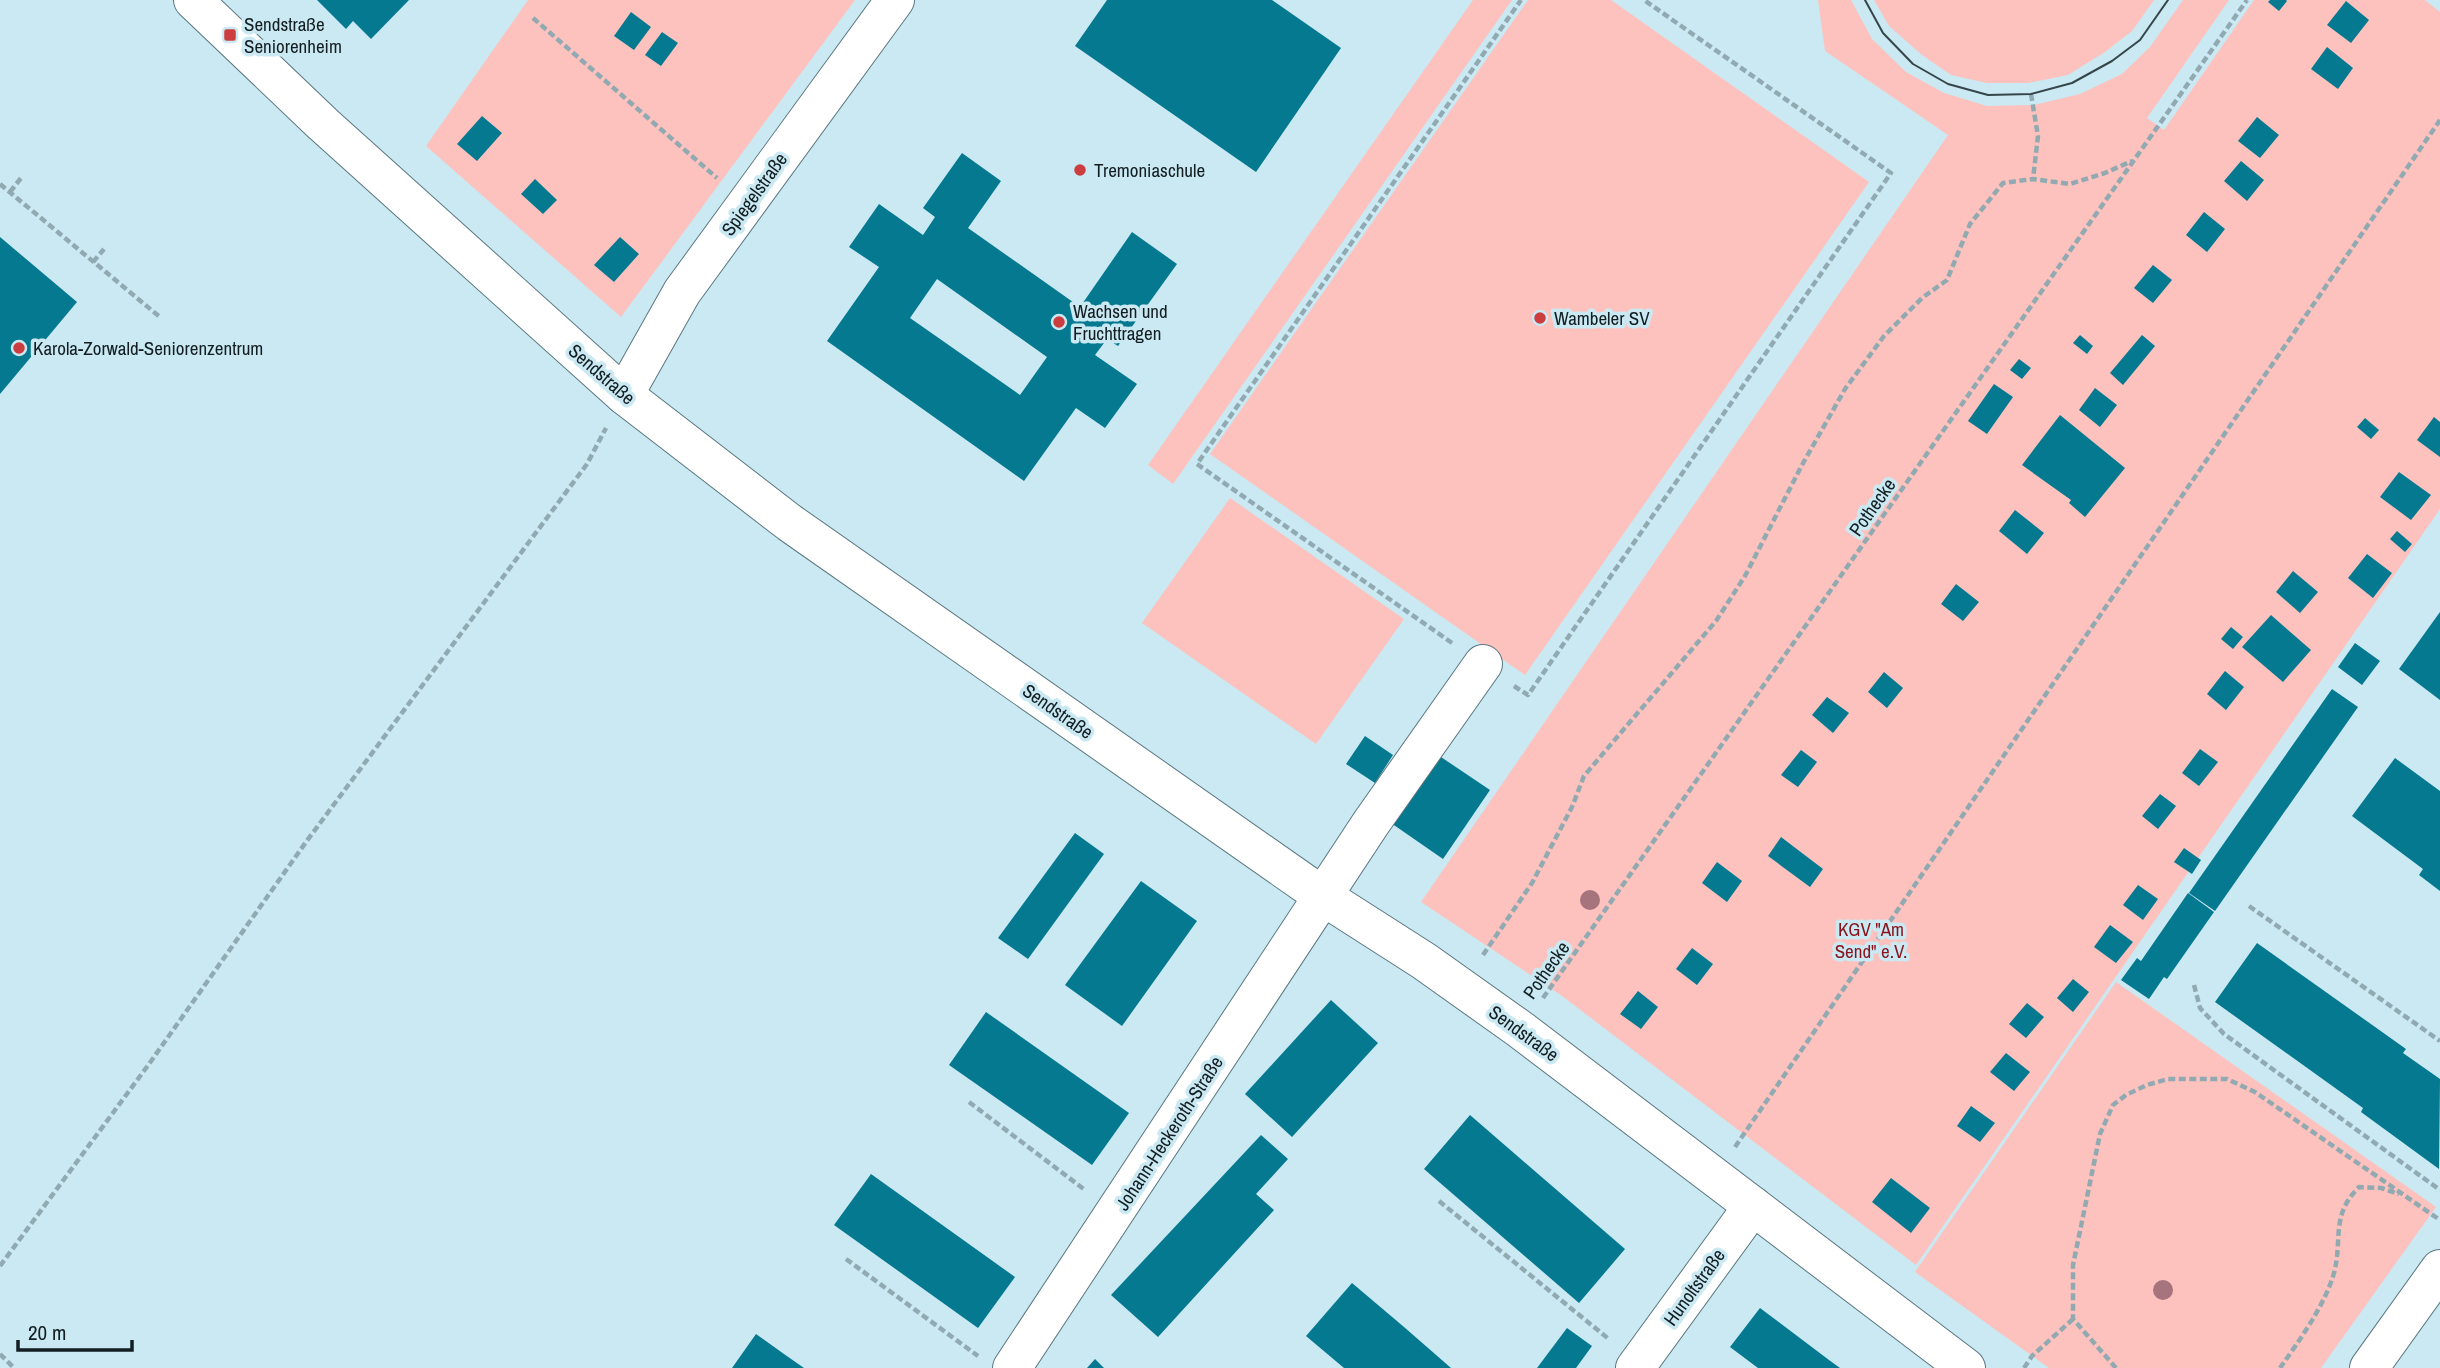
<svg xmlns="http://www.w3.org/2000/svg" width="2440" height="1368" font-family="'Archivo Narrow',sans-serif">
<style>
.green{fill:#fdc2bd}
.building{fill:#047990;fill-rule:evenodd}
.lines{fill:none;stroke-linecap:round;stroke-linejoin:round}
.minor-casing{stroke:#5b7780;stroke-width:40}
.path{stroke:#91aab2;stroke-width:4.5;stroke-dasharray:7 3.5;stroke-linecap:butt}
.minor{stroke:#fff;stroke-width:38}
.tram{stroke:#36454a;stroke-width:2}
.tree{fill:#a6747d}
.poi-dot{fill:#cc3d3f;stroke:#cae9f3;stroke-width:2.5}
.labels{text-anchor:middle;stroke-width:7;stroke-linejoin:round;paint-order:stroke}
.poi-label{font-size:19px;fill:#131e22;stroke:#cae9f3;text-anchor:start}
.street-label{font-size:19px;fill:#131e22;stroke:#cae9f3}
.park-label{font-size:19px;fill:#88151d;stroke:#cae9f3}
</style>
<rect width="100%" height="100%" fill="#cae9f3"/>
<g class="green">
<path d="M528,0H855L621,317L426,146Z"/>
<path d="M1473,0H1512L1173,484L1148,465Z"/>
<path d="M1528,0H1611L1869,182L1525,675L1210,454Z"/>
<path d="M1818,0H1851L1872,39L1906,72L1944,93L1987,106L2034,105L2080,94L2122,74L2150,47L2183,0H2229L2147,118L2164,130L2254,0H2425L2440,12V509L1916,1265L1562,996L1421,902L1948,135L1825,51Z"/>
<path d="M1874,0H2154L2132,31L2105,52L2068,75L2028,83H1987L1951,75L1922,55L1889,26Z"/>
<path d="M1230,498L1404,619L1316,744L1142,623Z"/>
<path d="M2116,982L2436,1207L2321,1368H2049L1915,1272Z"/>
</g>
<g class="building">
<path d="M317,0H409L371,39L353,21L346,29Z"/>
<path d="M1107,0H1272L1341,48L1256,172L1075,46Z"/>
<path d="M2270,0H2286L2287,1L2279,11L2268,2Z"/>
<path d="M2346,1L2369,20L2351,43L2327,25Z"/>
<path d="M631,12L651,27L634,50L614,36Z"/>
<path d="M662,32L678,43L661,66L645,55Z"/>
<path d="M2327,47L2353,68L2338,89L2311,69Z"/>
<path d="M482,116L502,133L477,161L457,144Z"/>
<path d="M2257,117L2279,135L2260,158L2238,141Z"/>
<path d="M962,153L1001,181L968,228L1080,307L1132,232L1177,264L1118,346L1107,339L1095,355L1137,384L1105,428L1076,408L1024,481L827,341L879,267L849,247L879,204L923,235L935,217L923,208ZM937,279L1047,357L1020,395L910,318Z"/>
<path d="M2241,161L2264,180L2247,201L2224,181Z"/>
<path d="M535,179L557,200L543,214L521,194Z"/>
<path d="M2204,212L2225,229L2207,252L2186,235Z"/>
<path d="M0,237L77,302L0,394Z"/>
<path d="M620,237L639,254L614,282L594,265Z"/>
<path d="M2153,265L2172,280L2153,303L2134,288Z"/>
<path d="M2080,335L2093,346L2087,354L2073,343Z"/>
<path d="M2142,335L2155,346L2123,385L2110,373Z"/>
<path d="M2019,359L2031,368L2022,379L2010,370Z"/>
<path d="M1994,384L2013,397L1987,434L1968,421Z"/>
<path d="M2095,388L2117,405L2100,427L2079,410Z"/>
<path d="M2060,415L2125,468L2085,517L2069,503L2071,500L2022,465Z"/>
<path d="M2434,417L2440,422V457L2417,440Z"/>
<path d="M2365,418L2379,430L2371,439L2357,427Z"/>
<path d="M2399,472L2431,495L2411,520L2380,497Z"/>
<path d="M2015,510L2044,533L2027,554L1999,531Z"/>
<path d="M2397,531L2412,544L2405,552L2390,539Z"/>
<path d="M2367,554L2392,573L2373,598L2348,578Z"/>
<path d="M2293,571L2318,592L2300,613L2276,592Z"/>
<path d="M1956,584L1979,602L1963,621L1941,604Z"/>
<path d="M2440,612V700L2399,669Z"/>
<path d="M2271,615L2311,650L2283,682L2242,647Z"/>
<path d="M2231,627L2243,637L2233,649L2221,639Z"/>
<path d="M2355,643L2380,661L2362,685L2338,667Z"/>
<path d="M2225,671L2244,687L2226,710L2207,694Z"/>
<path d="M1884,672L1903,688L1887,708L1868,692Z"/>
<path d="M2332,689L2358,707L2215,911L2189,893Z"/>
<path d="M1827,697L1849,713L1833,733L1812,715Z"/>
<path d="M1365,736L1393,755L1375,783L1346,764Z"/>
<path d="M2200,749L2218,762L2199,786L2182,773Z"/>
<path d="M1801,750L1817,762L1798,787L1781,775Z"/>
<path d="M1438,755L1490,790L1443,859L1391,823Z"/>
<path d="M2395,758L2440,791V891L2419,875L2423,869L2352,816Z"/>
<path d="M2160,794L2176,806L2158,829L2142,816Z"/>
<path d="M1075,833L1104,854L1028,959L998,938Z"/>
<path d="M1781,837L1823,869L1810,887L1768,856Z"/>
<path d="M2184,848L2201,860L2192,874L2174,862Z"/>
<path d="M1717,862L1742,881L1727,902L1702,883Z"/>
<path d="M1141,881L1197,921L1122,1026L1065,985Z"/>
<path d="M2138,885L2158,899L2143,920L2123,905Z"/>
<path d="M2188,893L2214,912L2167,979L2164,977L2149,999L2121,980L2137,958L2141,961Z"/>
<path d="M2110,925L2133,942L2116,963L2094,947Z"/>
<path d="M2257,943L2406,1049L2403,1053L2440,1079L2439,1169L2361,1112L2363,1108L2215,1002Z"/>
<path d="M1692,948L1713,964L1697,985L1676,969Z"/>
<path d="M2073,979L2089,992L2073,1012L2057,998Z"/>
<path d="M1638,991L1658,1007L1641,1029L1620,1014Z"/>
<path d="M1331,1000L1378,1043L1292,1137L1245,1094Z"/>
<path d="M2027,1003L2044,1017L2026,1038L2009,1024Z"/>
<path d="M986,1012L1129,1113L1092,1165L949,1065Z"/>
<path d="M2006,1053L2030,1072L2014,1091L1990,1072Z"/>
<path d="M1971,1106L1995,1123L1980,1142L1957,1126Z"/>
<path d="M1470,1115L1625,1249L1579,1303L1424,1169Z"/>
<path d="M1261,1135L1288,1159L1256,1194L1274,1210L1158,1337L1111,1295Z"/>
<path d="M871,1174L1015,1277L978,1328L834,1225Z"/>
<path d="M1891,1178L1930,1208L1911,1233L1872,1202Z"/>
<path d="M1352,1283L1404,1327L1451,1368H1344L1306,1336Z"/>
<path d="M1760,1308L1829,1360L1840,1368H1758L1730,1347Z"/>
<path d="M1567,1328L1592,1346L1576,1368H1537Z"/>
<path d="M756,1334L784,1354L804,1368H732Z"/>
<path d="M1095,1359L1104,1368H1087Z"/>
</g>
<g class="lines">
<g class="minor-casing">
<g id="minor">
<path d="M193,0L323,124L624,395L790,523L1324,897L1424,961L1521,1030L1966,1368"/>
<path d="M624,395L682,292L895,0"/>
<path d="M1012,1368L1371,823L1483,664"/>
<path d="M1635,1368L1753,1206"/>
<path d="M2369,1368L2440,1269"/>
</g>
</g>
<g class="path">
<path d="M533,18L717,178"/>
<path d="M2031,94L2038,136L2033,179"/>
<path d="M0,184L161,318"/>
<path d="M10,192L21,178"/>
<path d="M93,262L104,249"/>
<path d="M1452,643L1197,464L1521,0"/>
<path d="M1514,686L1528,695L1891,173L1644,0"/>
<path d="M2249,906L2440,1041"/>
<path d="M1483,955L1532,883L1572,807L1584,776L1716,621L1745,576L1802,465L1845,389L1884,336L1922,298L1947,280L1970,224L2003,183L2033,179L2070,184L2105,173L2132,161"/>
<path d="M2194,985L2200,1008L2224,1034L2440,1190"/>
<path d="M1543,998L2247,0"/>
<path d="M969,1102L1085,1190"/>
<path d="M1735,1147L2440,120"/>
<path d="M1439,1201L1610,1340"/>
<path d="M846,1259L978,1356"/>
<path d="M0,1266L149,1064L306,842L587,464L606,428"/>
<path d="M0,1354L14,1368"/>
<path d="M2024,1368L2032,1356L2073,1319"/>
<path d="M2116,1368L2073,1319V1265L2100,1134L2113,1105L2126,1095L2147,1085L2168,1079H2227L2255,1092L2440,1220"/>
<path d="M2280,1368C2299,1341 2325,1305 2334,1273C2343,1239 2330,1216 2359,1187L2381,1188L2399,1194"/>
</g>
<use href="#minor" class="minor"/>
<path class="tram" d="M1865,0L1883,33L1913,64L1948,84L1988,95L2031,94L2072,83L2112,61L2140,40L2168,0"/>
</g>
<g class="tree">
<circle cx="1590" cy="900" r="10"/>
<circle cx="2163" cy="1290" r="10"/>
</g>
<g class="poi-dot">
<rect x="223" y="28" width="14" height="14" rx="3.5"/>
<circle cx="1080" cy="170" r="7"/>
<circle cx="1540" cy="318" r="7"/>
<circle cx="1059" cy="322" r="7"/>
<circle cx="19" cy="348" r="7"/>
</g>
<g class="labels">
<g class="poi-label">
<text x="244" y="31">Sendstraße<tspan x="244" dy="22">Seniorenheim</tspan></text>
<text x="1094" y="177">Tremoniaschule</text>
<text x="1073" y="318">Wachsen und<tspan x="1073" dy="22">Fruchttragen</tspan></text>
<text x="1554" y="325">Wambeler SV</text>
<text x="33" y="355">Karola-Zorwald-Seniorenzentrum</text>
</g>
<g class="street-label">
<text transform="translate(754 194) rotate(-54)" y="7">Spiegelstraße</text>
<text transform="translate(602 374) rotate(41)" y="7">Sendstraße</text>
<text transform="translate(1872 507) rotate(-55)" y="7">Pothecke</text>
<text transform="translate(1058 711) rotate(35)" y="7">Sendstraße</text>
<text transform="translate(1546 970) rotate(-55)" y="7">Pothecke</text>
<text transform="translate(1524 1033) rotate(36)" y="7">Sendstraße</text>
<text transform="translate(1169 1133) rotate(-57)" y="7">Johann-Heckeroth-Straße</text>
<text transform="translate(1694 1287) rotate(-54)" y="7">Hunoltstraße</text>
</g>
<g class="park-label">
<text x="1871" y="936">KGV "Am<tspan x="1871" dy="22">Send" e.V.</tspan></text>
</g>
</g>
<path d="M18 1340v10h114v-10" fill="none" stroke="#131e22" stroke-width="3.5"/>
<text x="28" y="1340" font-size="21" fill="#131e22" stroke="#cae9f3" stroke-width="5" paint-order="stroke">20 m</text>
</svg>
